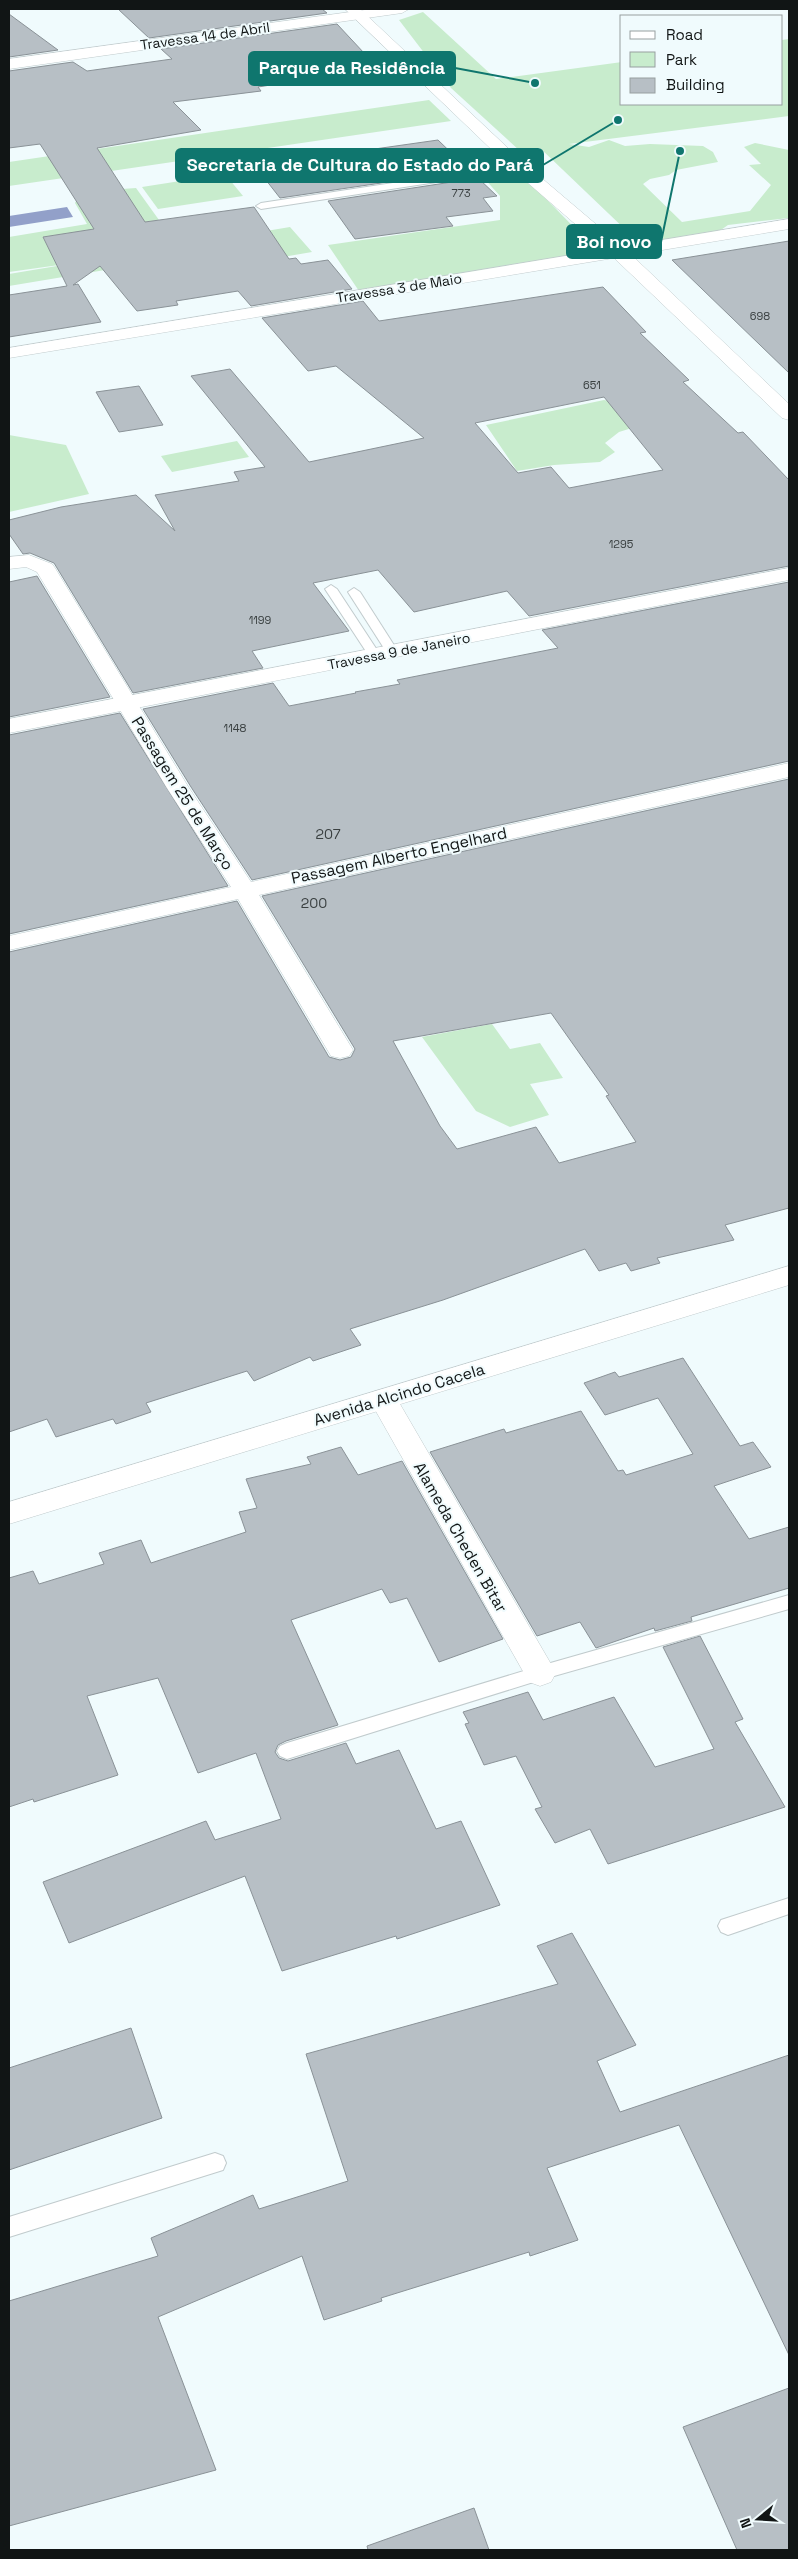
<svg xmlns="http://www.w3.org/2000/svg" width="798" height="2559" font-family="'Space Grotesk',sans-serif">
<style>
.green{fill:#c8eccd}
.water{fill:#92a0c9}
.building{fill:#b7bfc5;stroke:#8a9297;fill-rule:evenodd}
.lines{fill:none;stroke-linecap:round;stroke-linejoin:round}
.lane-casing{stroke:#c1cbcd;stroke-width:2}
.street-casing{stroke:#c1cbcd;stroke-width:1}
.secondary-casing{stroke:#c1cbcd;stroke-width:1}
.primary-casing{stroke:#c1cbcd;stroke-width:1}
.lane{fill:#fff;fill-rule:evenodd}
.street{fill:#fff;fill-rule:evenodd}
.secondary{fill:#fff;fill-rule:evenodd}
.primary{fill:#fff;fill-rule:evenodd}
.labels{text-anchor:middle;stroke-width:4;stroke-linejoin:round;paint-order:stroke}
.far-number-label{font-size:11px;fill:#3a4041}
.far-street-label{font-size:14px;fill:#111515;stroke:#f0fbfd}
.number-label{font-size:14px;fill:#3a4041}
.street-label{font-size:16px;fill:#111515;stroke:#f0fbfd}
.leader{fill:none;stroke:#0f766e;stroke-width:2}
.callout-dot{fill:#0f766e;stroke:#f0fbfd;stroke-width:2}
.callout{fill:#0f766e;stroke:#0f766e;stroke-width:2}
.callout-label{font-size:18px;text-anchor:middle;font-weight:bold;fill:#fff}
</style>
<rect width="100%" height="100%" fill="#f0fbfd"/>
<g class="green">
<path d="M423,12L496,79L622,62V104H782V40L789,39V116L569,144L589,147L609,140L625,146L650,144L703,146L713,152L718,162L676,170L669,175L650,179L643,184L682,222L750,211L771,185L749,165L761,164L744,147L755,143L789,150V218L728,225L718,232L668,240L631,235L540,148L520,151L451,88L399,20Z"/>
<path d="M429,100L451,121L9,186V162Z"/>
<path d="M518,170L601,255L361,294L328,245L500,220V196L483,177Z"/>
<path d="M225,174L243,196L158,209L142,187Z"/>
<path d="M136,188L159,220L43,237L59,265L9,272V237L87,224L75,203L76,201L125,194L122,189Z"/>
<path d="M290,227L312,252L207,270L195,255L9,286V274Z"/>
<path d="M604,400L648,409V423L619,432L605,443L615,452L600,462L554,465L517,471L486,425Z"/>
<path d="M9,435L66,445L89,494L9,512Z"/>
<path d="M237,441L249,457L172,472L161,456Z"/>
<path d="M492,1024L510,1049L540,1043L563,1078L530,1084L549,1115L510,1127L476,1111L422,1037Z"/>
</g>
<path class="water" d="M67,207L73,217L9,227V216Z"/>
<g class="building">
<path d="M118,9H322L327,13L149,38Z"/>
<path d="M9,14L58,50L9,57Z"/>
<path d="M337,24L378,68L258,87L261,91L173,102L201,130L97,148L145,222L254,207L289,259L296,258L301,264L328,260L352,289L251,306L238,291L176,301L178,305L137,311L100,266L73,285L78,284L101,322L9,337V295L67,286L43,237L94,229L40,144L9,148V71L73,62L87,71L172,59L161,49Z"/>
<path d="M438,140L469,170L280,198L255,166Z"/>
<path d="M478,178L497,196L483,198L493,211L446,217L453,226L355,239L328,201Z"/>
<path d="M789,241V373L672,260Z"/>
<path d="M603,287L646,332L640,333L689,380L683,382L738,433L743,432L789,480V566L529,616L507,591L414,612L378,570L313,583L349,631L252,651L263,668L133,693L54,563L30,553L23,554L9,534V520L61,507L136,495L175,531L155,495L239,481L234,472L265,467L191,376L230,369L309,462L424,438L336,366L308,371L262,318L363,301L379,321ZM604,397L663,470L569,488L551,467L518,473L475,423Z"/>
<path d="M139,386L163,425L119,432L96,392Z"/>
<path d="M37,576L110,697L9,717V582Z"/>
<path d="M789,582V761L252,880L191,787L143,709L273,683L289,706L356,693L355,692L400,684L397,680L558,648L542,630Z"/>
<path d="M120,713L228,886L9,934V735Z"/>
<path d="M789,779V1208L725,1225L734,1240L657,1258L660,1263L631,1271L626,1263L599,1271L585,1249L443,1300L350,1329L361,1345L313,1361L310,1357L254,1381L247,1371L146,1403L151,1412L116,1424L113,1419L56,1437L47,1419L9,1432V952L237,901L329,1057L340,1060L351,1057L355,1049L262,896ZM551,1013L609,1095L606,1096L636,1142L559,1163L536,1127L457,1149L440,1126L393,1041Z"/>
<path d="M683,1358L740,1446L753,1442L771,1467L714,1486L749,1539L789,1527V1588L691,1617L692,1621L655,1631L654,1628L596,1648L580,1622L537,1636L430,1452L504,1429L506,1433L581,1411L618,1471L623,1470L626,1475L693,1454L658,1398L605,1415L584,1383L615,1372L619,1377Z"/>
<path d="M341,1447L358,1475L402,1461L503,1639L439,1662L407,1598L390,1603L382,1589L291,1620L338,1725L286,1741L278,1745L275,1752L279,1758L288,1761L346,1743L356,1764L399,1750L436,1829L461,1821L500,1905L397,1939L396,1936L282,1971L245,1876L69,1943L43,1882L206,1821L215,1840L281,1819L256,1753L198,1773L158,1678L87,1696L118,1775L34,1802L33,1799L9,1807V1578L33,1571L39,1584L104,1564L99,1553L141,1540L151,1563L246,1532L239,1512L257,1508L246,1479L311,1464L307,1457Z"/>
<path d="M700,1636L743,1719L735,1722L785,1807L608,1864L590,1829L555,1843L535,1809L542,1807L516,1756L484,1765L465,1724L469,1723L463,1712L528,1692L543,1720L614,1697L655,1767L714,1749L663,1647Z"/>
<path d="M572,1933L636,2045L597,2061L620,2112L789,2055V2355L679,2125L547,2168L578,2240L530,2256L529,2252L381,2298L382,2301L324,2320L302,2256L158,2317L216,2470L9,2526V2301L158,2256L151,2238L253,2195L259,2209L348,2181L306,2054L558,1984L537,1946Z"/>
<path d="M131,2028L162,2118L9,2170V2068Z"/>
<path d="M789,2388V2550H737L683,2427Z"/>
<path d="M474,2508L489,2550H368L367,2546Z"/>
</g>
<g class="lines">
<g class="lane-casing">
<g id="lane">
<path d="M519,164L524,167L522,169L261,209L256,206L261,203Z"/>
<path d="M331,585L337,589L381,656L379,659H371L369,656L325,589Z"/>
<path d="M354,588L360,592L399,653L397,656H389L387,653L348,592Z"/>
<path d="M789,1595V1609L540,1680L287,1759L280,1756L277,1751L280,1746L287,1743L540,1666Z"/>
<path d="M789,1898V1914L728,1935L721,1932L718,1926L721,1920Z"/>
<path d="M215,2153L223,2156L226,2163L223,2170L9,2237V2217Z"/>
</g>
</g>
<g class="street-casing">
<g id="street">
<path d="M372,9H409L402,13L9,69V59Z"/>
<path d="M789,219V229L9,358V348Z"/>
<path d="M29,555L52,564L55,568L189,788L251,882L789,763V777L259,895L353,1050L349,1056L340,1058L331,1056L238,899L9,950V936L231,887L167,788L37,572L26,567L9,569V557Z"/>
<path d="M383,1389L393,1392L551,1664L556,1673L551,1682L540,1686L529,1682L369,1399L373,1392Z"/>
</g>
</g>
<g class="secondary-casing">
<g id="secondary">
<path d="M789,568V580L9,733V719Z"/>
<path d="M789,1266V1285L9,1524V1502Z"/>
</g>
</g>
<g class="primary-casing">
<path id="primary" d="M345,9H360L525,164L624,248L789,404V420L782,418L612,256L513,170Z"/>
</g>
<use href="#lane" class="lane"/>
<use href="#street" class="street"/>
<use href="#secondary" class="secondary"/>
<use href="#primary" class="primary"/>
</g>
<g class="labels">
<g class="far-number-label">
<text x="461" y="197">773</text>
<text x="760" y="320">698</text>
<text x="592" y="389">651</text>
<text x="621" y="548">1295</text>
<text x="260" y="624">1199</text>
<text x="235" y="732">1148</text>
</g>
<g class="far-street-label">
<text transform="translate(205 36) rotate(-8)" y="5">Travessa 14 de Abril</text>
<text transform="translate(399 288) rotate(-9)" y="5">Travessa 3 de Maio</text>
<text transform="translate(399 651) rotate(-11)" y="5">Travessa 9 de Janeiro</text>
</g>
<g class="number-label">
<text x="328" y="839">207</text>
<text x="314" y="908">200</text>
</g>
<g class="street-label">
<text transform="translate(183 793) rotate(58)" y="6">Passagem 25 de Março</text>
<text transform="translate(399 855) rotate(-12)" y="6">Passagem Alberto Engelhard</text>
<text transform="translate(399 1394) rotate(-17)" y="6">Avenida Alcindo Cacela</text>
<text transform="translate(461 1537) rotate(60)" y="6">Alameda Cheden Bitar</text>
</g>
</g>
<path class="leader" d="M535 83L455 68M618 120L543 165M680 151L661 242"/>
<g class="callout-dot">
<circle cx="535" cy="83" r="5"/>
<circle cx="618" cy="120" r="5"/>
<circle cx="680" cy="151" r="5"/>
</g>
<g class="callout">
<rect x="249" y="52" width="206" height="33" rx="5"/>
<rect x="176" y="149" width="367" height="33" rx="5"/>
<rect x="567" y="225" width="94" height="33" rx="5"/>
</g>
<g class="callout-label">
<text x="352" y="74">Parque da Residência</text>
<text x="360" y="171">Secretaria de Cultura do Estado do Pará</text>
<text x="614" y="248">Boi novo</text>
</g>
<rect width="798" height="2559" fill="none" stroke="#111515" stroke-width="20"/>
<rect x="620" y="15" width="162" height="90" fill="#f0fbfd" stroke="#979fa0"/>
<rect x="630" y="31" width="25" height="8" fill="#ffffff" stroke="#979fa0"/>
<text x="666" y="40" font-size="15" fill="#111515">Road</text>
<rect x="630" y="52" width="25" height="15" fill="#c8eccd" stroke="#979fa0"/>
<text x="666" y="65" font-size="15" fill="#111515">Park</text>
<rect x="630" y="78" width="25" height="15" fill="#b7bfc5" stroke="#979fa0"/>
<text x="666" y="90" font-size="15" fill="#111515">Building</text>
<g transform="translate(758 2519) rotate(252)" stroke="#f0fbfd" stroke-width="4" paint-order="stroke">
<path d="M0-4L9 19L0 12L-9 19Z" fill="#111515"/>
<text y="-8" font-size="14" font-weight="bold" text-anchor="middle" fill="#111515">N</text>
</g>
</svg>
